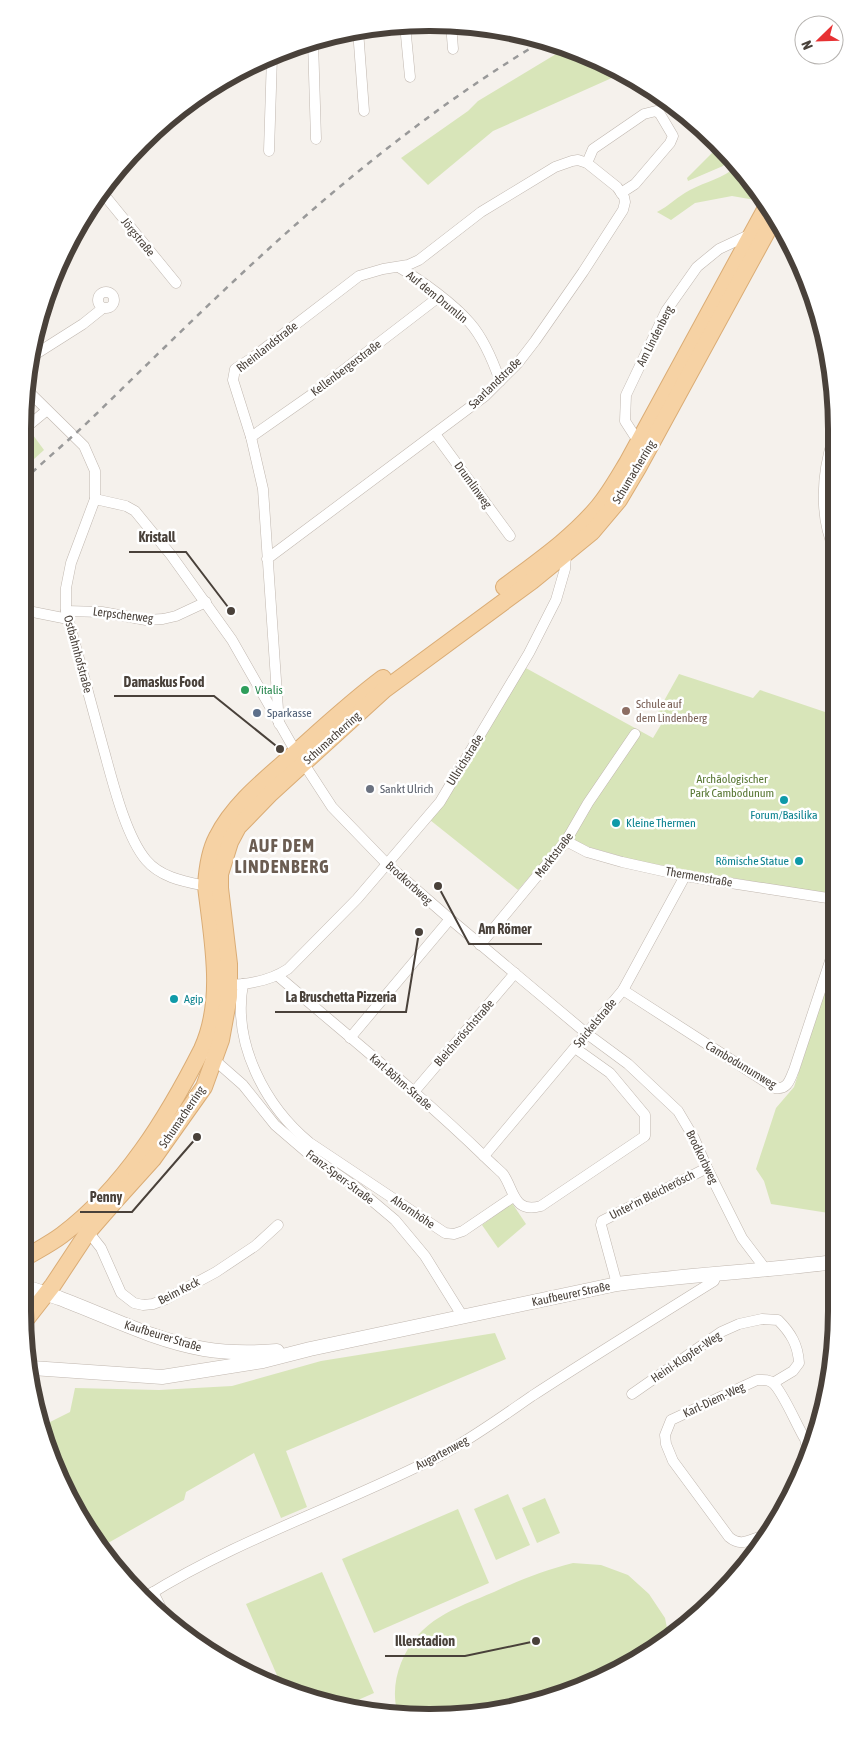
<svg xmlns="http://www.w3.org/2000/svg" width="859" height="1740" font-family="'Asap Condensed',sans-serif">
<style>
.green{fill:#d8e5b9}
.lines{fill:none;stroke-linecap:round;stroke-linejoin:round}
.minor-casing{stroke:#c0b7af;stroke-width:11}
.tertiary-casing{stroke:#c0b7af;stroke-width:15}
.primary-casing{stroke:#daac75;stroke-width:18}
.minor{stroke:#fff;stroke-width:10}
.tertiary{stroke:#fff;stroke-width:14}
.primary{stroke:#f6d2a4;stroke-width:16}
.rail{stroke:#999;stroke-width:2.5;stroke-dasharray:6 6;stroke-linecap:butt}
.leisure-dot{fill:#2e9e5b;stroke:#fff;stroke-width:2}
.education-dot{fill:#8d6e63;stroke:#fff;stroke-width:2}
.service-dot{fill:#5c6f8a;stroke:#fff;stroke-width:2}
.worship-dot{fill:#6b7280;stroke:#fff;stroke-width:2}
.culture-dot{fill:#0f9aa8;stroke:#fff;stroke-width:2}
.labels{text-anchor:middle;stroke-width:5;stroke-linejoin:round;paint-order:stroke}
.street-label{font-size:12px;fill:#49413a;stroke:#fff}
.leisure-label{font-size:12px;fill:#27864d;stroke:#fff;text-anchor:start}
.education-label{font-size:12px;fill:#785e54;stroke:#fff;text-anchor:start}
.service-label{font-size:12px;fill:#4e5e75;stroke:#fff;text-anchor:start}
.park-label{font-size:12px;fill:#577632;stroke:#fff}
.worship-label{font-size:12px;fill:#5b616d;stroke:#fff;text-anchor:start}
.culture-label{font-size:12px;fill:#0d838f;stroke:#fff;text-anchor:start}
.district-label{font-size:18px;font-weight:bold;letter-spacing:1px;fill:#6b5d52;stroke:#fff}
.rim{fill:none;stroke:#49413a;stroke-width:6}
.leader{fill:none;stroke:#49413a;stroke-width:2}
.callout-dot{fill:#49413a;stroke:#fff;stroke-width:2}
.callout-label{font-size:14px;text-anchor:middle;font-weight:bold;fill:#49413a;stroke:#fff;stroke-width:5;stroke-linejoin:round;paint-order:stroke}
</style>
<rect width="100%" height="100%" fill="#f5f1ec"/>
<g class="green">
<path d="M566,48L609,64L623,73L493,131L428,185L401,158L468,111L478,101Z"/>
<path d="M718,147L730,159L723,166L688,181L687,178Z"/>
<path d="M737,166L753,182L762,199L761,201L732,196L695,203L671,220L657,212C669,206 678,196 690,190C707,181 722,179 737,166Z"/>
<path d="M33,435L44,450L23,469V445Z"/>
<path d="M524,667L653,738L662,723L655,717L679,674L753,698L760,690L834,715V896L637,861L589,847L565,836L518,890L430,820Z"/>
<path d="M835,960V1214L771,1204L764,1181L756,1169L776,1108L794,1087Z"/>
<path d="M512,1203L526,1224L498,1248L482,1225Z"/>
<path d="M495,1333L506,1359L286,1451L307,1507L281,1518L254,1453L186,1492L184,1500L101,1547L44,1442L42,1426L70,1412L75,1388L159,1390L232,1386L321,1361Z"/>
<path d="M508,1494L530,1545L496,1560L474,1509Z"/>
<path d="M545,1498L560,1533L537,1543L522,1508Z"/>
<path d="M458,1509L489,1583L374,1633L342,1559Z"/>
<path d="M573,1563L601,1565L628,1575L649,1594L665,1618L668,1633L610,1675L483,1714L397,1711C393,1695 395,1678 401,1663C419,1619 454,1609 494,1592C520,1580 545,1570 573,1563Z"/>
<path d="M322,1572L374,1693L342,1707L283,1689L246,1604Z"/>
</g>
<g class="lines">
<g class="minor-casing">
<g id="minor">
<path d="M451,24L453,49"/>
<path d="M405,25L410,77"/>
<path d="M358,30L364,111"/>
<path d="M313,41L316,139"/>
<path d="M269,151L272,56"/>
<path d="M587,163L593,149L644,114L656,111L660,114L673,136L670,143L635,184L621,193"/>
<path d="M101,191L176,283"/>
<path d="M400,268C421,280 454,304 470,323C484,339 493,361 500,381"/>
<circle cx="106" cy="300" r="8"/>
<path d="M31,357L83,324L103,308"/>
<path d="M26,389L84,446L95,471V499L71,563L66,588V611C78,656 91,702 103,747C112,779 125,835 146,860C162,879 188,882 211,887"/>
<path d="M23,430L46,411"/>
<path d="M435,434L510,536"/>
<path d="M251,437L311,395L440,296"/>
<path d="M833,439C822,473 819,515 834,549"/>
<path d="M639,440L634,435L625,421L626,395L666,311L697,267L719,249L751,234"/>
<path d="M95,499L126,506L135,511L171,555L232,640L293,747L332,807L388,865L450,919L586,1033L628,1064L678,1111L694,1138L707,1168L742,1238L767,1271"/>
<path d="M267,559L485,396L518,363L535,341L583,272L623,210L625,202L624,197L617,187L587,163L578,160L572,161L555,167L481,212L419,260L408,265L383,269L359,276L252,358L235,369L233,380L251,437L263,489L279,724"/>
<path d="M23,610L68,619"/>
<path d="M66,611L102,612L146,620L163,619L176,616L206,602"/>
<path d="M566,841L587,852L622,862L685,876L834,899"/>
<path d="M480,945L566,841L588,803L635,734"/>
<path d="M278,976C348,1036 420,1094 486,1158C492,1164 498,1169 503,1174C514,1189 513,1214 541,1206L645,1136V1115L610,1073L575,1048"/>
<path d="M243,984C232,1043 265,1106 310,1143L445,1233L454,1234L463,1231L513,1197"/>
<path d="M223,985C245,985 270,981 288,969L357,899L440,802L529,653L556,600L565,569L566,554"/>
<path d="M623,990L775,1088C788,1090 790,1079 794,1070L835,946"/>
<path d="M350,1038L450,919"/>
<path d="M210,1056L243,1085L275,1125L310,1155L357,1188L395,1220L425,1256L463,1317"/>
<path d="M413,1093L515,973"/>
<path d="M484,1156L623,990L685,876"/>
<path d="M86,1229L101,1248L121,1293L134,1303L143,1305L153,1304L166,1299L216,1272L255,1246L278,1225"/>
<path d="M617,1284L601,1225L602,1221L707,1168"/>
<path d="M632,1394L721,1332L739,1324L762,1319L778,1320C791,1333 798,1345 799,1363L793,1371L773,1383"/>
<path d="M762,1536C749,1540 741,1547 729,1537L673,1461L666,1444L665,1435L671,1420L757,1380C763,1380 768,1379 773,1383C783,1392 797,1426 805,1439L807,1447L802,1471"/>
<path d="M153,1592L162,1610"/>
<path d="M147,1596C240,1538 346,1504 443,1454C474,1437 503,1416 532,1396C592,1357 653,1319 714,1281L716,1275"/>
</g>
</g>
<g class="tertiary-casing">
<g id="tertiary">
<path d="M23,1286C35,1290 47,1294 59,1298C107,1316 153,1340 204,1349C228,1353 253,1353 277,1351"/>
<path d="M32,1368L162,1377L263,1361L310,1349L617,1284C690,1275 763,1271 835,1262"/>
</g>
</g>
<g class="primary-casing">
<g id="primary">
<path d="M504,587C537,562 571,539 598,507C609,494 618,478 627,463L767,206"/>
<path d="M23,1259C36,1251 50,1244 62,1235C124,1188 167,1118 202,1049C225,999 212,939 206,886C207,869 209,852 217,837C234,803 267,778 295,753C323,728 352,701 383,678"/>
<path d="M24,1322L53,1285L88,1232L115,1201L153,1159L204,1087L221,1040L229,996V964L220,888V874L230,842L238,827L271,793L384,690L532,581L592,532L619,500L638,468L774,219"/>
</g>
</g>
<use href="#minor" class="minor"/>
<use href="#tertiary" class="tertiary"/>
<use href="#primary" class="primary"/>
<path class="rail" d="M23,481C45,460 68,441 90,420C157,355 223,289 293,227C371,158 454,94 544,40"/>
</g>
<circle class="leisure-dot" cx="245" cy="690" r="5"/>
<circle class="education-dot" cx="626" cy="711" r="5"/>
<circle class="service-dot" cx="257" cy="713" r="5"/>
<circle class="worship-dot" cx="370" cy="789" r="5"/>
<g class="culture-dot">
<circle cx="784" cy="800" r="5"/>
<circle cx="616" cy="823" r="5"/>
<circle cx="799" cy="861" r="5"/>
<circle cx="174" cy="999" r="5"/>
</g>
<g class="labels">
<g class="street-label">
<text transform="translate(138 237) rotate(51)" y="4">Jörgstraße</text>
<text transform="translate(437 297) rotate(39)" y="4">Auf dem Drumlin</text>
<text transform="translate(655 336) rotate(-63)" y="4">Am Lindenberg</text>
<text transform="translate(267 347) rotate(-38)" y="4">Rheinlandstraße</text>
<text transform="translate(346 368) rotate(-37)" y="4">Kellenbergerstraße</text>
<text transform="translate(495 383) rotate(-44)" y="4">Saarlandstraße</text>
<text transform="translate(634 472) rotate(-59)" y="4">Schumacherring</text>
<text transform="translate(473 485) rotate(54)" y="4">Drumlinweg</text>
<text transform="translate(123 615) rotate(7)" y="4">Lerpscherweg</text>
<text transform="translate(78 654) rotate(75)" y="4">Ostbahnhofstraße</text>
<text transform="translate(332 738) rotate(-42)" y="4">Schumacherring</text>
<text transform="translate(465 760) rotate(-58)" y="4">Ullrichstraße</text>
<text transform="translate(554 855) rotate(-52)" y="4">Merktstraße</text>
<text transform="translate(699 877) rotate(10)" y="4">Thermenstraße</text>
<text transform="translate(409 883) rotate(42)" y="4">Brodkorbweg</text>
<text transform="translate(595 1023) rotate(-50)" y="4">Spickelstraße</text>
<text transform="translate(464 1033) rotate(-49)" y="4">Bleicheröschstraße</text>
<text transform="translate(741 1065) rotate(31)" y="4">Cambodunumweg</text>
<text transform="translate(401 1082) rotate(41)" y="4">Karl-Böhm-Straße</text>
<text transform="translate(182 1117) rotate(-56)" y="4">Schumacherring</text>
<text transform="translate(702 1157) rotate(64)" y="4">Brodkorbweg</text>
<text transform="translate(340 1177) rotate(37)" y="4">Franz-Sperr-Straße</text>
<text transform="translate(652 1195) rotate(-27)" y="4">Unter'm Bleicherösch</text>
<text transform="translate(413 1212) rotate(34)" y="4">Ahornhöhe</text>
<text transform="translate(179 1291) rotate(-27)" y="4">Beim Keck</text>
<text transform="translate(571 1294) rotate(-12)" y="4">Kaufbeurer Straße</text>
<text transform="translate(163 1336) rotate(17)" y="4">Kaufbeurer Straße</text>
<text transform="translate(686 1357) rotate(-34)" y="4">Heini-Klopfer-Weg</text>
<text transform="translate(714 1400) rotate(-25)" y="4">Karl-Diem-Weg</text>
<text transform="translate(442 1453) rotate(-28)" y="4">Augartenweg</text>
</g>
<g class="leisure-label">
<text x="255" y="694">Vitalis</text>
</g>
<g class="education-label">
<text x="636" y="708">Schule auf<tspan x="636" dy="14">dem Lindenberg</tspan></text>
</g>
<g class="service-label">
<text x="267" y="717">Sparkasse</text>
</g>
<g class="park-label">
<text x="732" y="783">Archäologischer<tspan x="732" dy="14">Park Cambodunum</tspan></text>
</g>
<g class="worship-label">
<text x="380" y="793">Sankt Ulrich</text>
</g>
<g class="culture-label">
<text x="784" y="819" text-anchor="middle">Forum/Basilika</text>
<text x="626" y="827">Kleine Thermen</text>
<text x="789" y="865" text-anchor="end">Römische Statue</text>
<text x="184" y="1003">Agip</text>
</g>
<g class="district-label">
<text x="282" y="852">AUF DEM<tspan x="282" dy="21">LINDENBERG</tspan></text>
</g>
</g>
<path d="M0 0H859V1740H0ZM429 31H430A398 398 0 0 1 828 429V1311A398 398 0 0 1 430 1709H429A398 398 0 0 1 31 1311V429A398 398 0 0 1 429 31Z" fill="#fff" fill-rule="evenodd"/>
<path class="rim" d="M429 31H430A398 398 0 0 1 828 429V1311A398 398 0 0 1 430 1709H429A398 398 0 0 1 31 1311V429A398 398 0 0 1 429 31Z"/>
<path class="leader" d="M231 611L186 552H129M280 749L214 696H114M438 886L469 944H542M419 932L406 1012H275M197 1137L132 1212H80M536 1641L465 1656H385"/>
<g class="callout-dot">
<circle cx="231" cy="611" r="5"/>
<circle cx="280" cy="749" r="5"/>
<circle cx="438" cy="886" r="5"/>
<circle cx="419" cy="932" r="5"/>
<circle cx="197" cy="1137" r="5"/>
<circle cx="536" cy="1641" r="5"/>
</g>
<g class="callout-label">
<text x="157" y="542">Kristall</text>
<text x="164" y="687">Damaskus Food</text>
<text x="505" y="934">Am Römer</text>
<text x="341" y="1002">La Bruschetta Pizzeria</text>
<text x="106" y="1202">Penny</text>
<text x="425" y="1646">Illerstadion</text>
</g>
<g transform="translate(819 40) rotate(247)"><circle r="24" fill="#ffffff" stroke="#b6b3b0"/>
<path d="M0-4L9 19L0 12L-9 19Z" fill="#e73133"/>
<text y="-8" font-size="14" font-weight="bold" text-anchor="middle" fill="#49413a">N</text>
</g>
</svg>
